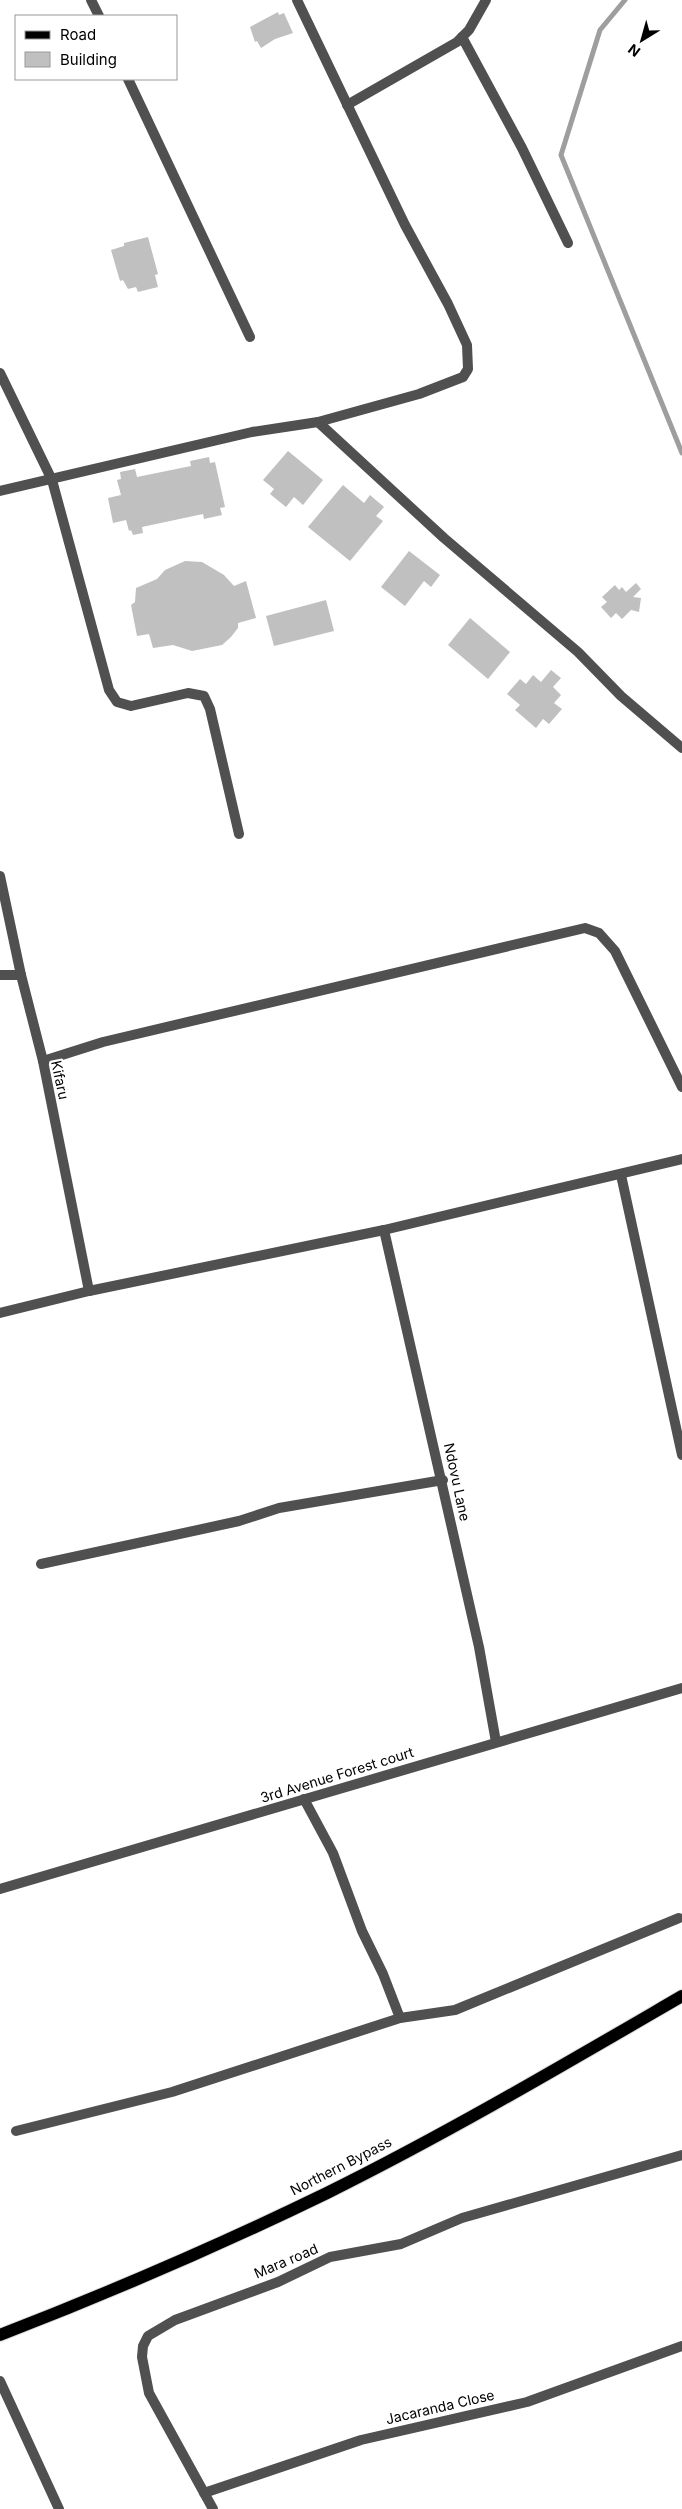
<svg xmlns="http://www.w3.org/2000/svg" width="682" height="2509" font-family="Inter,sans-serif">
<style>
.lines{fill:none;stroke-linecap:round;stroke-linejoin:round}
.stream{stroke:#9e9e9e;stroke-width:5}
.building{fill:#c0c0c0}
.primary-casing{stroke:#dbdbdb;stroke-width:14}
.service{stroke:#505050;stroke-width:10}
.minor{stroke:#505050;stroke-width:10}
.primary{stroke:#000;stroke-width:12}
.labels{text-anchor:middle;stroke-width:4.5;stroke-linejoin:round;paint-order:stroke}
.street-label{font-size:14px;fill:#000;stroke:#fff}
</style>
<rect width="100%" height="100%" fill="#fff"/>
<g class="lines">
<path class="stream" d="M625,0L600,30L561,155L682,453"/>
</g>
<g class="building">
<path d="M278,12L279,15L284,13L293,33L275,39L261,48L257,41L255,42L250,27Z"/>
<path d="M148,237L158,274L155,275L158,287L138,292L136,287L128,289L123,280L120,281L111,250L124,246V243Z"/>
<path d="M288,451L323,480L303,505L294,497L286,507L270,494L274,489L263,480Z"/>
<path d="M209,457L210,463L215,462L225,507L220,508L222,515L204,519L203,514L142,527L143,533L133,535L131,530L129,531L126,520L113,523L108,498L121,495L117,480L121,479L120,472L135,469L137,477L191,466L190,461Z"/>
<path d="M343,485L364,503L370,495L384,507L376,516L383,521L350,561L308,527Z"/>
<path d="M409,551L440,575L431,587L424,581L405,606L381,587Z"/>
<path d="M185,561L202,562L224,575L234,586L246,581L256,618L238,623V628L231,637L222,645L192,651L173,645L153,648L149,634L137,636L131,605L135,602L136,588L157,579L165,570Z"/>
<path d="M636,583L641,589L633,597L641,598L639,612L631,610L622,619L616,613L611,618L601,607L607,602L602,597L615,585L619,590L622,587L626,592Z"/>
<path d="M326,600L334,631L274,646L266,616Z"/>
<path d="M470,618L510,652L488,679L448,645Z"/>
<path d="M551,670L561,678L553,687L561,695L554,703L562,709L549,724L543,719L536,728L515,710L520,705L507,694L520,679L526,684L533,675L541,682Z"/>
</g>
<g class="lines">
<g class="primary-casing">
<path id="primary" d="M0,2335C111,2292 220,2245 327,2193C448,2133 565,2064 682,1996"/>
</g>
<g class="service">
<path d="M52,480L109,690L117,702L131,706L188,693L204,696L210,709L239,834"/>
<path d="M400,2018L455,2010L679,1918"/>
</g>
<g class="minor">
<path d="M91,0L99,16"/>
<path d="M462,37L522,148L568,243"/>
<path d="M128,79L250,337"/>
<path d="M347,105L457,42L469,30L486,0"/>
<path d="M0,373L52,480"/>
<path d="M318,422L444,538L578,652L621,696L682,748"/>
<path d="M0,491L252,432L318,422L419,394L463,377L468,369L467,345L448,304L405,225L297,0"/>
<path d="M0,876L21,975L43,1061L89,1291"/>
<path d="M0,975H21"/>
<path d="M43,1061L103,1042L585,928L599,933L615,951L682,1087"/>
<path d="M621,1175L682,1455"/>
<path d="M384,1230L479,1647L496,1742"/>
<path d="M0,1313L89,1291L384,1230L682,1159"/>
<path d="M41,1564L239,1521L279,1508L443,1480"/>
<path d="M0,1889L682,1688"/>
<path d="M16,2131L172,2092L400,2018L383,1974L362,1931L333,1853L304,1799"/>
<path d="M0,2381L59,2509"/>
<path d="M204,2493L361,2440L527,2402L682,2346"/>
<path d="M213,2509L149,2393L142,2357L143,2346L148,2336L175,2320L278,2282L330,2257L401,2244L462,2218L682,2155"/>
</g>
<use href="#primary" class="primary"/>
</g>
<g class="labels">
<g class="street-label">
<text transform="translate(60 1080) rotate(78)" y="5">Kifaru</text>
<text transform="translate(457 1482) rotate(78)" y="5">Ndovu Lane</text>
<text transform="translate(337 1775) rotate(-17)" y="5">3rd Avenue Forest court</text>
<text transform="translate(341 2166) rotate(-27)" y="5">Northern Bypass</text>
<text transform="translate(286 2261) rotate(-23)" y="5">Mara road</text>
<text transform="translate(440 2407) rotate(-13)" y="5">Jacaranda Close</text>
</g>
</g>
<rect x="15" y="15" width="162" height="65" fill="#ffffff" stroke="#999999"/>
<rect x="25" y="31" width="25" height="8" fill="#000000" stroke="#999999"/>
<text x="60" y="40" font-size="15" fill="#000000">Road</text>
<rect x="25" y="52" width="25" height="15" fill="#c0c0c0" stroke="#999999"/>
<text x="60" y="65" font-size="15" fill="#000000">Building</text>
<g transform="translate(642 40) rotate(217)" stroke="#ffffff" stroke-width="4" paint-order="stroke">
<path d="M0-4L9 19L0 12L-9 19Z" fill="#000000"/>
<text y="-8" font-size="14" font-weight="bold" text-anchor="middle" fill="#000000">N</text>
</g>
</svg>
